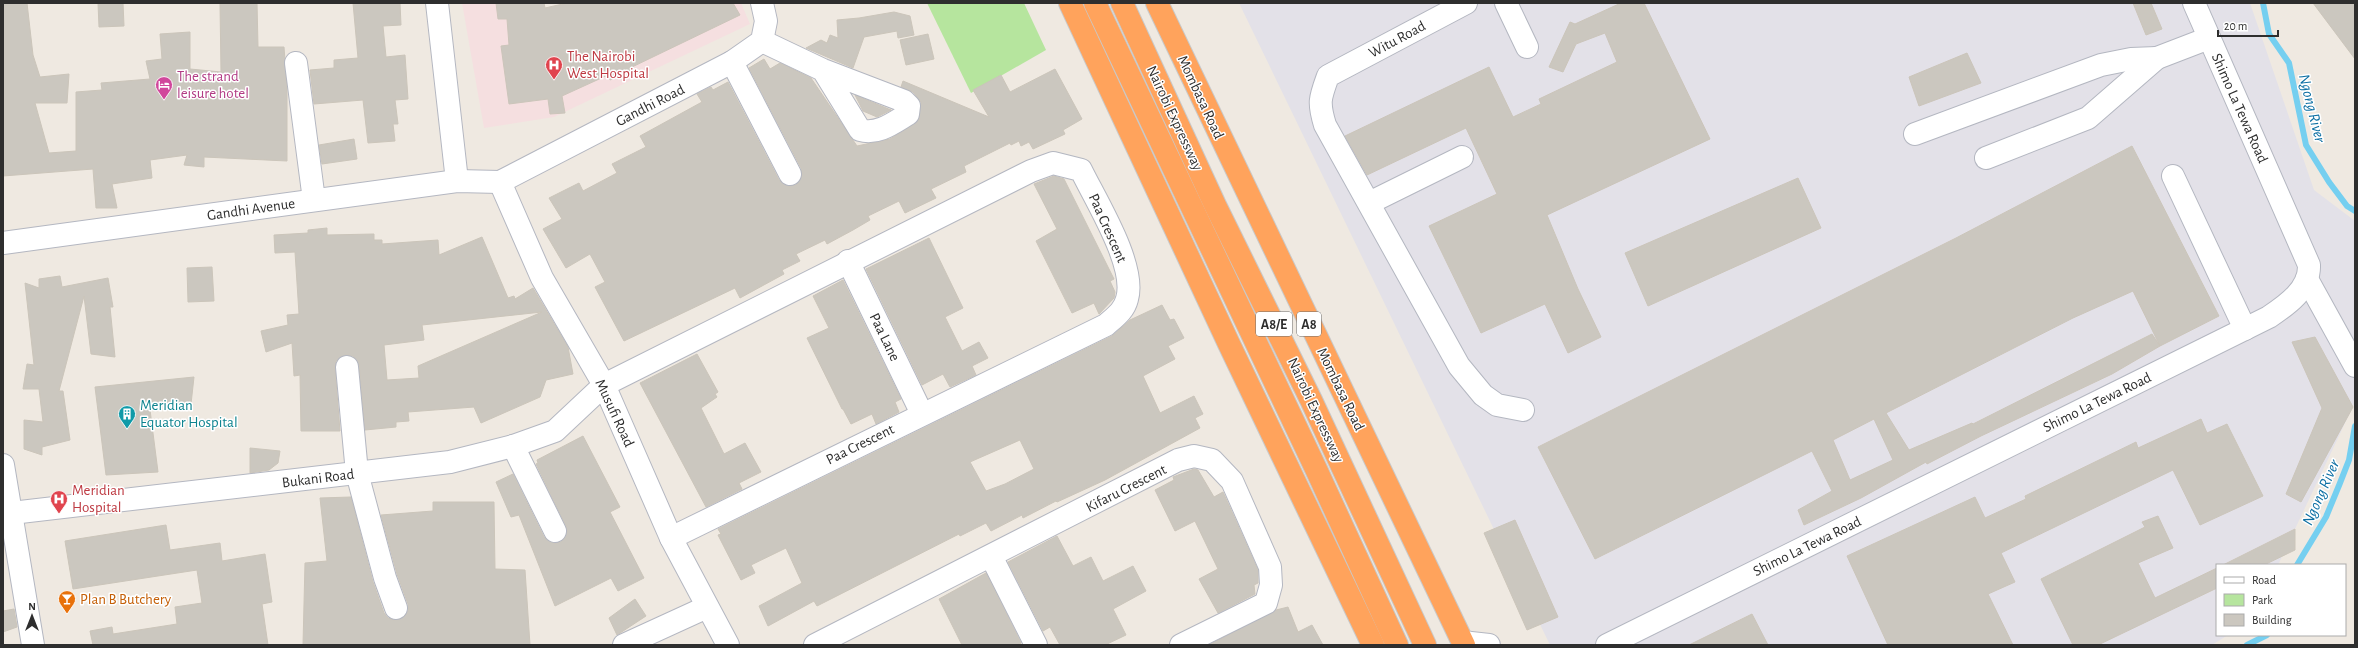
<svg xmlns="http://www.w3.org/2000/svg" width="2358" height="648" font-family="'Alegreya Sans',sans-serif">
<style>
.industrial{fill:#e3e1e8}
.medical{fill:#f5dfe0}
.green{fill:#b6e59e}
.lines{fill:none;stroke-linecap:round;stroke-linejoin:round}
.stream{stroke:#75cff0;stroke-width:6}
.building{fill:#cbc7bf;stroke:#cbc5ba;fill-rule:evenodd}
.minor-casing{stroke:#b4b7c1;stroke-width:24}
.highway-casing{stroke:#c9c9c9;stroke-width:24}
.minor{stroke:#fff;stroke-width:22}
.highway{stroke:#ffa35c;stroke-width:22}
.labels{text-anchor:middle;stroke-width:3;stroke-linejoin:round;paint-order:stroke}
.shield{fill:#fff;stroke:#6d6d6d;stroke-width:1}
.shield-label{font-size:14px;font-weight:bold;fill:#2e2e2e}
.street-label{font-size:15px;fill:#2e2e2e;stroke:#fff}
.health-label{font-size:15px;fill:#be3a42;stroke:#fff;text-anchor:start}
.hotel-label{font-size:15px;fill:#b23c85;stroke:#fff;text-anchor:start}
.culture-label{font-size:15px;fill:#0d838f;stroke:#fff;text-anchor:start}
.food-label{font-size:15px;fill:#c56008;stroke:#fff;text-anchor:start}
.water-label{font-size:16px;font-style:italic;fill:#0d6fa3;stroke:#fff}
</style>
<rect width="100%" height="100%" fill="#efe9e1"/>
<path class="industrial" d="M1239,3H2250L2314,190L2355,221V402L2278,565H2217V635H2228L2212,645H1550Z"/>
<path class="medical" d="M462,3H534L539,42L625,3H741L750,24L554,117L484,128Z"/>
<path class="green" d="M927,3H1024L1046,50L971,93Z"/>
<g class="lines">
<g class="stream">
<path d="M2263,3L2269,34L2289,63L2306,145L2329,182L2347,206L2355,211"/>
<path d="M2297,565L2326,517L2340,483L2349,460L2355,426"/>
<path d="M2247,645L2267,635"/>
</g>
</g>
<g class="building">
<path d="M3,3H27L33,55L40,77L69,74L67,103H35L49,153L76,151V92L102,90L101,83L150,79L146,61L162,59L160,34L190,32V69L221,72L220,3H257L258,47H284L287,88V161L204,157V167L184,165L187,155L150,160L152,178L112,184L117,208H96L93,169L3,176Z"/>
<path d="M98,3H123L124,26L99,27Z"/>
<path d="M353,3H400L401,25L383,26L386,57L405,55L408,99L395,100L398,124H393L395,141L368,143L363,100L314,104L310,70L334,68V60L358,58Z"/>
<path d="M496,3H544L545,8L567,3H733L740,15L630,68L631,70L610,80L608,75L562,96L565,113L550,114L548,99L509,104L501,46L509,45L507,19H498Z"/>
<path d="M1621,3H1644L1710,139L1547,215L1578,289L1601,337L1568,353L1545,304L1481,333L1429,226L1497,194L1466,128L1367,175L1345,136L1489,67L1513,117L1541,104L1539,99L1617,62L1605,33L1576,44L1563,72L1549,67L1570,22L1575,24Z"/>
<path d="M2133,3H2151L2162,29L2146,35Z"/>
<path d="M2313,3H2355V59Z"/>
<path d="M894,12L910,16L914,35L898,38L897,31L864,37L853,68L806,48L821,40L827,43L830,35L838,38L837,20L859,18Z"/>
<path d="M928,34L934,59L906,65L900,40Z"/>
<path d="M1967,53L1981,83L1919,106L1909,77Z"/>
<path d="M764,59L770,69L780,63L811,78L857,146L890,139L918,121L921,102L913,92L901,87L903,81L989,117L973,90L1001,75L1010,92L1055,69L1082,119L1063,130L1065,134L1033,149L1029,142L1021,146L1019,141L1011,145L1010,143L964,166L966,172L931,189L936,198L905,213L899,201L868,216L870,220L853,230L827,244L825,240L796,254L800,261L782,270L784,274L740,298L735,288L624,341L595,287L605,282L590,254L566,268L543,229L562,219L549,198L579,183L583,191L617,173L612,164L646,147L640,136L702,102L697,94L711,87L713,90L728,82L779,180L789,186L796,185L802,175L801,168L749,68Z"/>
<path d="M855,95L891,110L877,117L863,111Z"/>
<path d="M354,139L357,159L322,164L319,145Z"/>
<path d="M2132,146L2219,316L2160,346L2112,374L1981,436L1927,464L1926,462L1861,498L1804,525L1798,510L1832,491L1812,451L1595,559L1538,447L1956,238ZM2133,291L2160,346L2152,334L1973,424L1972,423L1909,450L1886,413L2073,318ZM1874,419L1893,460L1850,480L1833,440Z"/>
<path d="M1054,176L1064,179L1114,279L1110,281L1115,292L1114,298L1099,314L1094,303L1072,313L1036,241L1057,229L1034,184Z"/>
<path d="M1798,178L1821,228L1648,306L1625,253Z"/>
<path d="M327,228V235L374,234V240H382V244L438,240L439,255L482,237L508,298L514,296L515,299L533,288L568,347L573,374L546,380L540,397L481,423L474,407L408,412L409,421L396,422V427L365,430L359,365L353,356L345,355L336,361L335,368L340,431H301L300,375L294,376L292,343L266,352L261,331L288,325L287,315L299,314L295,252L275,253L274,235L308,233V230ZM542,312L418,366L419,378L387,380L384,345L424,340L422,325Z"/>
<path d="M929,238L963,308L945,317L962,351L979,342L988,358L972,366L976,375L950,387L943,374L922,385L866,269Z"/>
<path d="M212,267L214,301L188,302L187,268Z"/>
<path d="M60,276L62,287L108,278L113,307H110L115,357L91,354L84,296L59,391H63L70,440L42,447V455L24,449V420L43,422L39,389H23L27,364L34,365L25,283L39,288V279Z"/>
<path d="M843,280L901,399L895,402L899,412L876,424L872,414L851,424L843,409H842L807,338L829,328L813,296Z"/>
<path d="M1162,305L1170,320L1174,319L1184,338L1168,346L1175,359L1143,376L1160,413L1194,396L1203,414L1195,418L1200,428L1105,480L1057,502L1056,501L1023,518L1022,515L991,531L986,523L960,536L959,534L817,606L814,601L768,626L759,606L802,583L786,548L751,565L755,573L741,580L718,535L721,534L718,529L1112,336L1130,320ZM1020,440L1034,469L1005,484L986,491L970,462Z"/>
<path d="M2315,337L2353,407L2301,502L2286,494L2322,408L2292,342Z"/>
<path d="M697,354L718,392L715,394L717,397L701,408L724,454L745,443L761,472L739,483L742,489L706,507L640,383Z"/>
<path d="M194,377L191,404L149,402L158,472L106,475L95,387Z"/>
<path d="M2201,419L2207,433L2227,424L2263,496L2200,525L2173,470L2001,553L2015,582L1988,594L2013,645H1888L1847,556L1975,497L1985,518L2026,499L2025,496L2136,442L2138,448Z"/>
<path d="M583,436L620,507L610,512L644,578L618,591L611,578L555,606L519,515L511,517L496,482L513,474L544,537L554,543L561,542L567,532L566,526L536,464L538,463L537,460Z"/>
<path d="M250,448L280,451L278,463L269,470L250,473Z"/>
<path d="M1194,469L1198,470L1214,497L1223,492L1258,570V583L1254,585L1255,594L1218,613L1199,579L1218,569L1195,521L1175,531L1155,490L1174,480L1173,477Z"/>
<path d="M351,497L373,582L384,613L388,618L394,620L405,616L408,611V604L397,574L381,515L433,511V502H494L495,569L525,570L530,645H303L305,563L327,561L320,498Z"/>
<path d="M2158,516L2173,548L2138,563L2155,598L2217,568V588L2098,645H2073L2041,579L2145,527L2142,522Z"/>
<path d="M1515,520L1558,617L1527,630L1484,533Z"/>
<path d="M166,525L170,550L220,543L222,561L265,554L272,602L262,604L268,645H93L90,631L112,627L113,634L177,624L175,607L202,603L197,570L73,589L65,541Z"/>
<path d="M2295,529V550L2264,565H2223Z"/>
<path d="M1057,536L1073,566L1091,557L1103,581L1133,566L1146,591L1113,609L1126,635L1105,645H1060L1050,627L1043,631L1008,562Z"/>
<path d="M986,573L1021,643L1017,645H962L939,599Z"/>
<path d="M635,599L646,616L617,635L609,618Z"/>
<path d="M1288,607L1298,632L1312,625L1323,645H1209L1276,610Z"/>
<path d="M14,609L17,627L3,632V611Z"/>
<path d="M1752,614L1768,645H1689Z"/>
</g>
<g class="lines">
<g class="minor-casing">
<g id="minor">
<path d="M437,3L457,181"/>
<path d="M1466,3L1328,76C1320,98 1318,102 1325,125L1459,366L1483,395L1497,405L1523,410"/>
<path d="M1506,3L1527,47"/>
<path d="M762,41L823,70L904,101L909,106L908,114C893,123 878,135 860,130L823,70"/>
<path d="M732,62L790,174"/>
<path d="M296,63L314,200"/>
<path d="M1915,134L2101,65L2131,59L2157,58"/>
<path d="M1986,158L2088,118L2157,58L2209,38"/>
<path d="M2173,176L2245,329"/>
<path d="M500,182L542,278L604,385L671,538L728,645"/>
<path d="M1369,203L1462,157"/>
<path d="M3,243L457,181L500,182L732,62L762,41L766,21L762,3"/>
<path d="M848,261L922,414"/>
<path d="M2307,279L2355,366"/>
<path d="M347,367L357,473L385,578L396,608"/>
<path d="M513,446L555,531"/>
<path d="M3,465L33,645"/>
<path d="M3,514L450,462L513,446L555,431L604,385L1031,171L1053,163L1081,170C1096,201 1137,266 1127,299C1124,311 1115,317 1106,325L671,538"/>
<path d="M991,556L1036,645"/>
<path d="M1462,642L1489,645"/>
<path d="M624,645L707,607"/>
<path d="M815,645L1178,460L1194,456L1212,460L1232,481L1270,567L1271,585L1266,603L1181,645"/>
<path d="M1607,645L2269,317C2287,305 2310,289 2309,265L2194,3"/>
</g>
</g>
<g class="highway-casing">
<g id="highway">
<path d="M1070,3L1229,344L1373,645"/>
<path d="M1095,3L1316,469L1397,645"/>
<path d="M1122,3L1215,205L1311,400L1425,645"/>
<path d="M1157,3L1464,645"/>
</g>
</g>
<use href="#minor" class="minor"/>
<use href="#highway" class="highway"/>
</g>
<defs>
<g id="hospital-pin" transform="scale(0.9)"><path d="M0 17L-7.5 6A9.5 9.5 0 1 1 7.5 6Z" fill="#e0444e" stroke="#fff"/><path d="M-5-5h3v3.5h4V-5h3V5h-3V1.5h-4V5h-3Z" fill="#fff"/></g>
<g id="hotel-pin" transform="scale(0.9)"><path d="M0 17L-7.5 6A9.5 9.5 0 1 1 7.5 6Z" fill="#d1479c" stroke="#fff"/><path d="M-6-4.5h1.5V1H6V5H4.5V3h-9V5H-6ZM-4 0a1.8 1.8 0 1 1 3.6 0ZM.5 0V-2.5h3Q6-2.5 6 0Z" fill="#fff"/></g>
<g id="building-pin" transform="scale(0.9)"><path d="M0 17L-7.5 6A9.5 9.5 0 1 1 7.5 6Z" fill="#0f9aa8" stroke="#fff"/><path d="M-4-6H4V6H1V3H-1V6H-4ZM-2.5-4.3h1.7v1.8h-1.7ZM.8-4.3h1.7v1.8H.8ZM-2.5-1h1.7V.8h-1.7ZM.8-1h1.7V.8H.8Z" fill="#fff"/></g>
<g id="bar-pin" transform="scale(0.9)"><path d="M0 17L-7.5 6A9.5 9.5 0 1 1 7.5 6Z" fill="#e8710a" stroke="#fff"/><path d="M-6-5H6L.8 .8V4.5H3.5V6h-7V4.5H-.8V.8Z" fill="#fff"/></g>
</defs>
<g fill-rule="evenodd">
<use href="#hospital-pin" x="554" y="65"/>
<use href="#hotel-pin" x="164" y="85"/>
<use href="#building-pin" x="127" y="414"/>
<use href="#hospital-pin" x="59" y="499"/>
<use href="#bar-pin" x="67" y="599"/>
</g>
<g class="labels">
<g class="shield">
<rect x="1256" y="312" width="36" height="24" rx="3"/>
<rect x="1297" y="312" width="24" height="24" rx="3"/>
</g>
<g class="shield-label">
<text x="1274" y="329">A8/E</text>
<text x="1309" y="329">A8</text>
</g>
<g class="street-label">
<text transform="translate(1397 39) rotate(-28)" y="5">Witu Road</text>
<text transform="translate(1201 97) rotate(65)" y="5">Mombasa Road</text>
<text transform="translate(650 105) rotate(-27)" y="5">Gandhi Road</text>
<text transform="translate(2240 108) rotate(66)" y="5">Shimo La Tewa Road</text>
<text transform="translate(1175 118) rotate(65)" y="5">Nairobi Expressway</text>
<text transform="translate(251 209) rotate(-8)" y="5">Gandhi Avenue</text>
<text transform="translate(1108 228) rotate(66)" y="5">Paa Crescent</text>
<text transform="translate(885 337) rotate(64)" y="5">Paa Lane</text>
<text transform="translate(1341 389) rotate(64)" y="5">Mombasa Road</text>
<text transform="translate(2097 402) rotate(-26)" y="5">Shimo La Tewa Road</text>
<text transform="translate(1316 410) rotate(65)" y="5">Nairobi Expressway</text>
<text transform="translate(615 413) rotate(65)" y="5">Musufi Road</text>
<text transform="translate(860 444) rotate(-26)" y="5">Paa Crescent</text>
<text transform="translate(318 478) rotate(-7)" y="5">Bukani Road</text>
<text transform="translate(1126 488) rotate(-27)" y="5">Kifaru Crescent</text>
<text transform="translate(1807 546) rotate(-26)" y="5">Shimo La Tewa Road</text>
</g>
<g class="health-label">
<text x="567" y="61">The Nairobi<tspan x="567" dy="17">West Hospital</tspan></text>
<text x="72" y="495">Meridian<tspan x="72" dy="17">Hospital</tspan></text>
</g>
<g class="hotel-label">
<text x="177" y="81">The strand<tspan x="177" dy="17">leisure hotel</tspan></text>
</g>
<g class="culture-label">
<text x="140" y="410">Meridian<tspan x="140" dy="17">Equator Hospital</tspan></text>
</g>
<g class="food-label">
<text x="80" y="604">Plan B Butchery</text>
</g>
<g class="water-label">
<text transform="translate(2313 108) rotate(76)" y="6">Ngong River</text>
<text transform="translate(2320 492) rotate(-66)" y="6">Ngong River</text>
</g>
</g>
<rect width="2358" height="648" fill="none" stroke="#2e2e2e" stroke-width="8"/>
<rect x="2216" y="564" width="130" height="72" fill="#ffffff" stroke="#ababab"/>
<rect x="2224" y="577" width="20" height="6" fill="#ffffff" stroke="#ababab"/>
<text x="2252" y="584" font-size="12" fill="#2e2e2e">Road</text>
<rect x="2224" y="594" width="20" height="12" fill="#b6e59e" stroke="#ababab"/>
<text x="2252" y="604" font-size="12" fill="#2e2e2e">Park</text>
<rect x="2224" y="614" width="20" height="12" fill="#cbc7bf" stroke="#ababab"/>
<text x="2252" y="624" font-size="12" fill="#2e2e2e">Building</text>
<g transform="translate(32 616)" stroke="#ffffff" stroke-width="3" paint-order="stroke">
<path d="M0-3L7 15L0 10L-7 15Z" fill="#2e2e2e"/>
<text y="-6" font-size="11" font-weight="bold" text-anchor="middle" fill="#2e2e2e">N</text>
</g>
<path d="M2218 30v6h60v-6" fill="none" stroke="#2e2e2e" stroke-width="2"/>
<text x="2224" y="30" font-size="12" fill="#2e2e2e" stroke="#ffffff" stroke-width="3" paint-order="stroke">20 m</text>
</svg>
